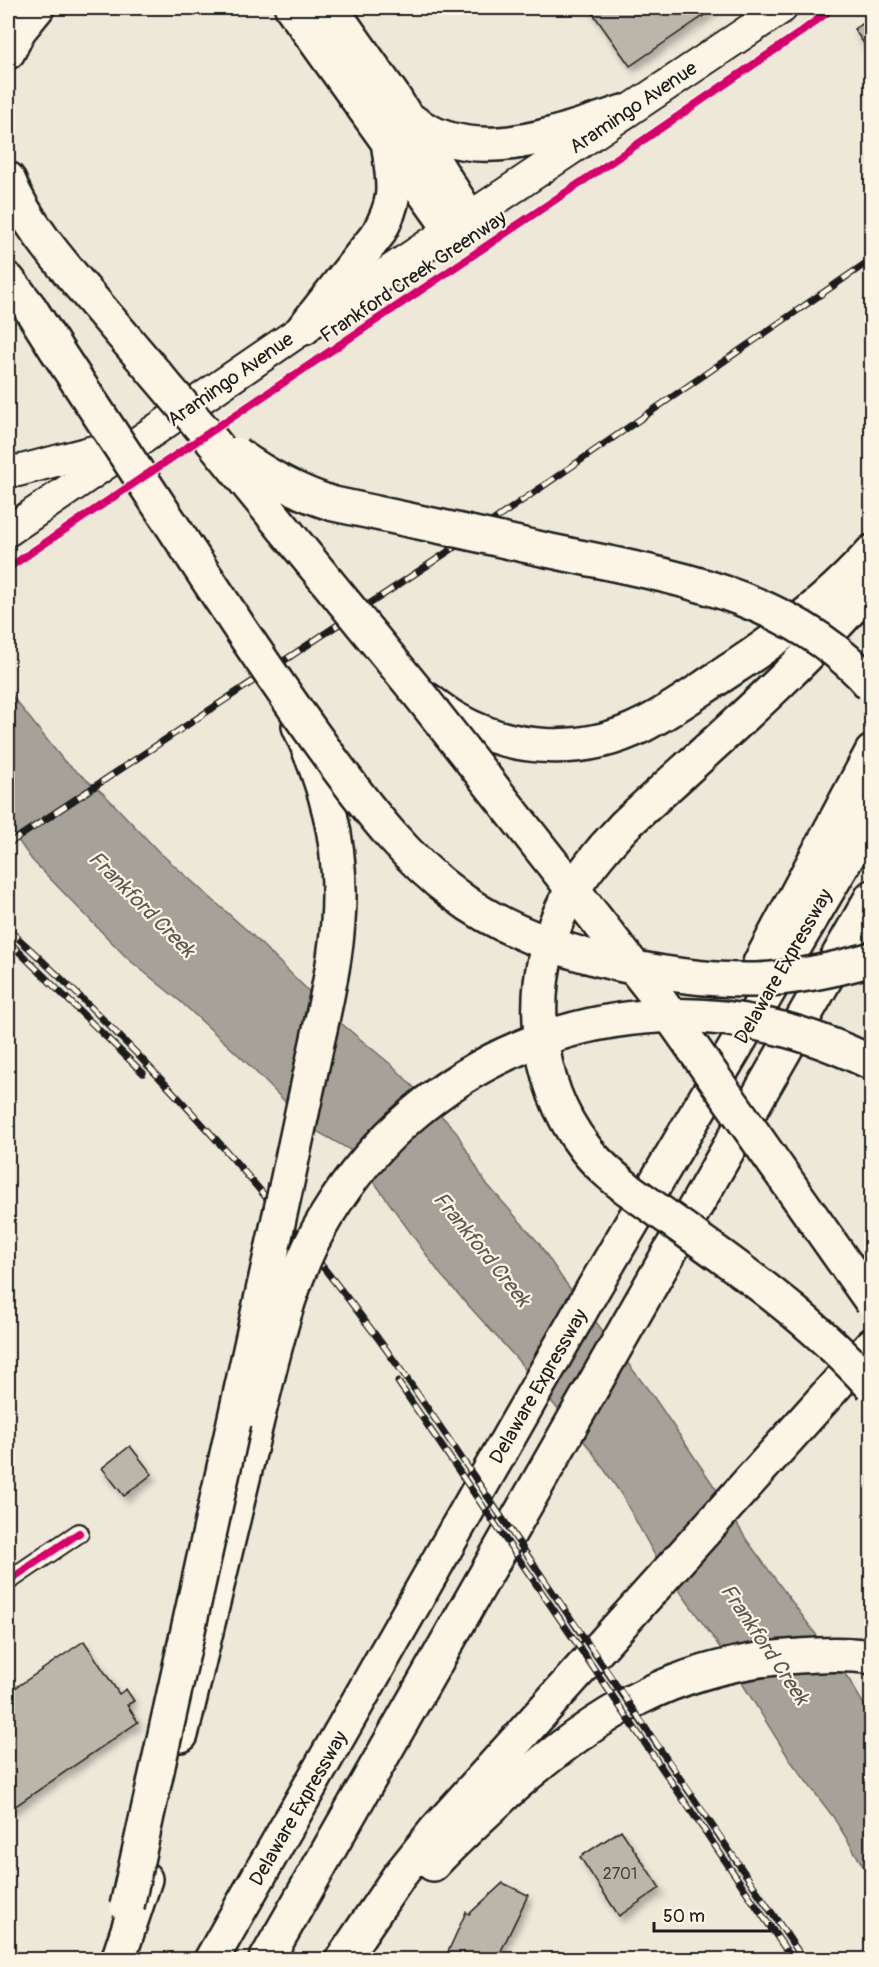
<svg xmlns="http://www.w3.org/2000/svg" width="879" height="1967" font-family="Pangolin,sans-serif">
<style>
.water{fill:#a7a299;stroke:#6f6c67;stroke-width:1.5}
.building{fill:#bab6aa;stroke:#1c1c1c;stroke-width:1.5;filter:url(#shadow)}
.lines{fill:none;stroke-linecap:round;stroke-linejoin:round}
.minor-casing{stroke:#1c1c1c;stroke-width:22}
.primary-casing{stroke:#1c1c1c;stroke-width:34}
.motorway-casing{stroke:#1c1c1c;stroke-width:38}
.minor{stroke:#fcf5e5;stroke-width:18}
.primary{stroke:#fcf5e5;stroke-width:30}
.motorway{stroke:#fcf5e5;stroke-width:33}
.rail-casing{stroke:#1c1c1c;stroke-width:7}
.rail{stroke:#fcf5e5;stroke-width:4.5;stroke-dasharray:14;stroke-linecap:butt}
.motorway-bridge-casing{stroke:#1c1c1c;stroke-width:38;stroke-linecap:butt}
.motorway-bridge{stroke:#fcf5e5;stroke-width:33}
.cycleway-casing{stroke:#fcf5e5;stroke-width:11}
.cycleway{stroke:#d6006c;stroke-width:8}
.labels{text-anchor:middle;stroke-width:4.5;stroke-linejoin:round;paint-order:stroke}
.number-label{font-size:16px;fill:#444240}
.street-label{font-size:20px;fill:#1c1c1c;stroke:#fcf5e5}
.water-label{font-size:21px;font-style:italic;fill:#5b5854;stroke:#fcf5e5}
</style>
<defs>
<filter id="shadow"><feDropShadow dx="3.5" dy="6" stdDeviation="3" flood-color="#0004"/></filter>
</defs>
<rect width="100%" height="100%" fill="#eee8d9"/>
<filter id="ink" filterUnits="userSpaceOnUse"><feTurbulence type="fractalNoise" baseFrequency=".0167" numOctaves="2"/><feDisplacementMap in="SourceGraphic" scale="12" xChannelSelector="R" yChannelSelector="G"/><feConvolveMatrix kernelMatrix="1 2 1 2 8 2 1 2 1" color-interpolation-filters="sRGB"/></filter>
<g filter="url(#ink)">
<path class="water" d="M8,691L64,761L105,795L158,851L250,933L342,1024L394,1067L455,1130L485,1182L538,1242L562,1278L653,1396L720,1495L746,1539L850,1681L871,1717V1879L834,1818L790,1760L719,1646L657,1559L621,1494L591,1450L516,1358L441,1275L352,1151L311,1128L246,1062L181,1002L128,959L32,860L8,826Z"/>
<g class="building">
<path d="M589,8H715L630,66Z"/>
<path d="M872,18V55L854,29Z"/>
<path d="M130,1446L152,1474L124,1496L102,1468Z"/>
<path d="M84,1641L119,1694L126,1689L134,1701L127,1705L138,1722L8,1811V1693Z"/>
<path d="M621,1830L660,1888L619,1916L580,1857Z"/>
<path d="M503,1883L528,1895L500,1953L498,1952L495,1959H459L447,1954L466,1912L469,1914Z"/>
</g>
<g class="lines">
<g class="minor-casing">
<path id="minor" d="M8,1581L79,1533"/>
</g>
<g class="primary-casing">
<g id="primary">
<path d="M8,469L18,471L124,443"/>
<path d="M8,531L304,328L782,8"/>
</g>
</g>
<g class="motorway-casing">
<g id="motorway">
<path d="M292,8L451,230"/>
<path d="M331,8L393,96L469,217"/>
<path d="M8,52L19,30L37,8"/>
<path d="M408,118C472,169 554,134 623,112"/>
<path d="M8,179C25,222 61,263 91,298"/>
<path d="M8,280L30,308L56,349"/>
<path d="M304,328L378,234C398,199 394,186 389,148"/>
<path d="M425,698C435,705 445,713 455,719C512,752 585,755 643,725C671,711 695,693 721,676C776,641 828,601 872,552"/>
<path d="M605,847L624,826C708,748 798,673 872,584"/>
<path d="M760,963L872,752"/>
<path d="M286,1187C296,1139 307,1091 317,1043C330,985 343,927 338,867C335,817 319,771 299,726"/>
<path d="M181,1735L259,1412"/>
<path d="M433,1864C456,1839 481,1817 505,1794C594,1714 677,1663 799,1656C823,1654 847,1653 872,1657"/>
<path d="M118,1960L145,1879"/>
<path d="M211,1960L592,1291L872,815"/>
<path d="M266,1960L872,897"/>
<path d="M342,1960L399,1876L435,1831L872,1345"/>
</g>
</g>
<use href="#minor" class="minor"/>
<use href="#primary" class="primary"/>
<use href="#motorway" class="motorway"/>
<g class="rail-casing">
<g id="rail">
<path d="M8,844L452,549L872,259"/>
<path d="M8,929C144,1052 267,1190 377,1337C430,1409 479,1485 530,1559C622,1692 713,1826 804,1960"/>
<path d="M8,941L143,1073"/>
<path d="M398,1382L793,1960"/>
</g>
</g>
<use href="#rail" class="rail"/>
<g class="motorway-bridge-casing">
<g id="motorway-bridge">
<path d="M91,298L205,432L419,694L655,994L872,1302"/>
<path d="M56,349C118,443 179,536 241,630C272,676 304,722 337,767C372,814 407,859 454,894C527,951 665,982 756,980C796,978 834,970 872,959"/>
<path d="M236,454C267,476 297,493 334,504C406,519 479,535 551,551C664,575 792,593 872,686"/>
<path d="M605,847C589,866 574,885 563,907C526,983 533,1081 585,1148C597,1164 613,1177 628,1189C712,1250 802,1308 872,1386"/>
<path d="M259,1412C276,1344 290,1275 327,1215C422,1060 601,984 778,1028C811,1036 841,1048 872,1063"/>
<path d="M127,1906L286,1187"/>
</g>
</g>
<use href="#motorway-bridge" class="motorway-bridge"/>
<g class="cycleway-casing">
<g id="cycleway">
<path d="M8,568L626,152L801,32L833,8"/>
<path d="M8,1581L79,1533"/>
</g>
</g>
<use href="#cycleway" class="cycleway"/>
</g>
</g>
<g class="labels">
<g class="number-label">
<text x="620" y="1879">2701</text>
</g>
<g class="street-label">
<text transform="translate(633 107) rotate(-34)" y="7">Aramingo Avenue</text>
<text transform="translate(413 276) rotate(-34)" y="7">Frankford Creek Greenway</text>
<text transform="translate(230 379) rotate(-35)" y="7">Aramingo Avenue</text>
<text transform="translate(783 966) rotate(-60)" y="7">Delaware Expressway</text>
<text transform="translate(538 1386) rotate(-60)" y="7">Delaware Expressway</text>
<text transform="translate(298 1808) rotate(-60)" y="7">Delaware Expressway</text>
</g>
<g class="water-label">
<text transform="translate(142 904) rotate(45)" y="7">Frankford Creek</text>
<text transform="translate(482 1249) rotate(51)" y="7">Frankford Creek</text>
<text transform="translate(765 1644) rotate(56)" y="7">Frankford Creek</text>
</g>
</g>
<rect width="879" height="1967" fill="none" stroke="#fcf5e5" stroke-width="30"/>
<rect x="15" y="15" width="849" height="1937" fill="none" stroke="#1c1c1c" stroke-width="2" filter="url(#ink)"/>
<path d="M654 1922v9h116v-9" fill="none" stroke="#1c1c1c" stroke-width="3"/>
<text x="663" y="1922" font-size="18" fill="#1c1c1c" stroke="#fcf5e5" stroke-width="4.5" paint-order="stroke">50 m</text>
</svg>
